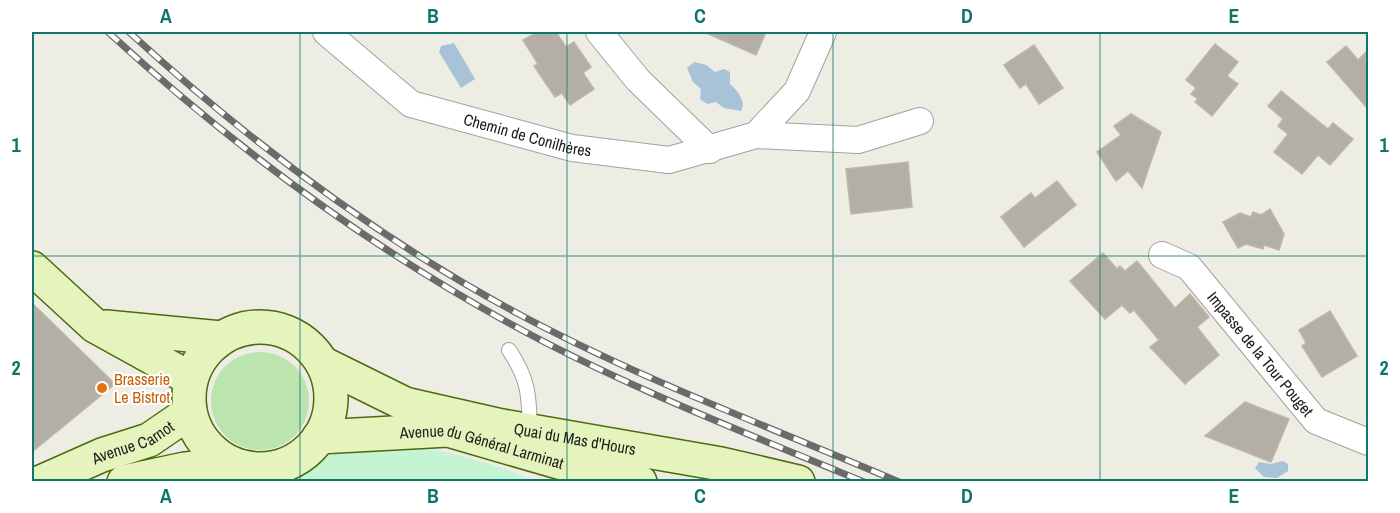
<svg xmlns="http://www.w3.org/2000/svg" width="1400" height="513" font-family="'Archivo Narrow',sans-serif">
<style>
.grass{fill:#bce4ae}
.park{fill:#c5f4d4}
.water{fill:#a8c2d8}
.building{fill:#b3afa7;stroke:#beb7a8;stroke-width:1.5}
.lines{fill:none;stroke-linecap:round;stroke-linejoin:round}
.lane-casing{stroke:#a1a1a1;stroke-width:16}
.street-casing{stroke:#a1a1a1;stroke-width:28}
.secondary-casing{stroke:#4b6b0e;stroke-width:36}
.lane{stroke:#fff;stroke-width:14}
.street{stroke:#fff;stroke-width:26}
.secondary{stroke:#e4f4bc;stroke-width:33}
.rail-casing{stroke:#6b6b6b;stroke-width:7}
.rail{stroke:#fff;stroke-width:4.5;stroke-dasharray:14;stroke-linecap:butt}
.grid{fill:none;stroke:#0f766e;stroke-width:1.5;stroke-opacity:0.55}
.food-dot{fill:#e8710a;stroke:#fff;stroke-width:2}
.labels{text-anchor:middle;stroke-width:4.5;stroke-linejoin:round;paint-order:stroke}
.street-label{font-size:16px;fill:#1d1d1d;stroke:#fff}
.food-label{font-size:16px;fill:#c56008;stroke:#fff;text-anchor:start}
.neatline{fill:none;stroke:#0f766e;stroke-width:2}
.grid-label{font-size:20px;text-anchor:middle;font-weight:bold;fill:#0f766e}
</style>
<rect width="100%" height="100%" fill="#eeede4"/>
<circle class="grass" cx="260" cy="401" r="49"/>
<path class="park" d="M397,444C443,450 491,461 533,481L274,482C298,478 318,458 342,451C359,446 379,446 397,444Z"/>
<g class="water">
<path d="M454,43L475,79L461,88L439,52L441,46Z"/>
<path d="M694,62L706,65L715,72L724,69L730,72V84C737,90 747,102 741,111L724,108L716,102L707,104L700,99L701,89L693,82L687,68Z"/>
<path d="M1283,461L1288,464V471L1277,478L1264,477L1255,468L1259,462L1271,464Z"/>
</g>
<g class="building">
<path d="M537,32H556L566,47L574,42L591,67L583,73L594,89L570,105L562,93L555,97L534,66L538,64L523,40Z"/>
<path d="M704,32H766L756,55Z"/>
<path d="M1215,44L1238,62L1227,76L1238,84L1212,116L1195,102L1198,99L1191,94L1196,88L1186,80Z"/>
<path d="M1034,45L1063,88L1039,104L1026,84L1020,88L1004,65Z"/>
<path d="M1346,46L1358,60L1368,50V109L1327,62Z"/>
<path d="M1281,91L1328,129L1333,123L1353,139L1330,165L1318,155L1302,174L1274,152L1288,134L1278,126L1283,119L1268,106Z"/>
<path d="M1131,114L1161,132L1142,188L1128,171L1116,181L1097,152L1121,135L1114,126Z"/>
<path d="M908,162L912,207L851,214L846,169Z"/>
<path d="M1057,181L1076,205L1024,247L1001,217L1031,193L1035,198Z"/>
<path d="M1270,209L1284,234L1279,250L1264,245L1263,249L1246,244L1238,248L1223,222L1240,213L1251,217L1253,212L1261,215Z"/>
<path d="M1103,253L1117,269L1120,266L1125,271L1137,261L1175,308L1190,294L1209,317L1197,327L1219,355L1185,384L1150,347L1159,340L1134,310L1130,313L1122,305L1105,319L1070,281Z"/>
<path d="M32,303L115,384L32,452Z"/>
<path d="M1330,311L1357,356L1322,377L1302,346L1306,343L1299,330Z"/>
<path d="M1245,402L1289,419L1271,462L1205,436Z"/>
</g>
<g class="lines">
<g class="lane-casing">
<g id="lane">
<path d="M509,350C529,380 529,396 530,430"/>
<path d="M286,482L291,462"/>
</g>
</g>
<g class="street-casing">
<g id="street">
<path id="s1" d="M326,32L411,104L572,148L669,160L756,135L797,91L823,32"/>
<path d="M599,32L638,80L710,150"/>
<path d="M756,135L858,140L920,121"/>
<path id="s2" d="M1162,255L1189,267L1316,421L1368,442"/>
</g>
</g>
<g class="secondary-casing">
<g id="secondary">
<path d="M32,268L95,326L191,379"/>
<path d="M106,327L221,338"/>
<circle cx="260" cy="398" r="71"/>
<path id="s3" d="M322,363L405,404L502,426L721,464L798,482"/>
<path id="s4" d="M319,437L448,430L586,470L640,482"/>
<path id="s5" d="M41,482L102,455L149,440L190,412"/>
<path d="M124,482L185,469L231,463"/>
</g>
</g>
<use href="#lane" class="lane"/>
<use href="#street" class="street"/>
<use href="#secondary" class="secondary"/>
<g class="rail-casing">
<g id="rail">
<path d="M108,32C230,144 362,242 507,322C621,385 744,432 864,482"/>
<path d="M129,32C246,139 373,235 513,311C637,378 770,427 899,482"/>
</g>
</g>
<use href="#rail" class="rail"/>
</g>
<path class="grid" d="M300,32V482M567,32V482M833,32V482M1100,32V482M32,256H1368"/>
<circle class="food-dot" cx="102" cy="388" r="6"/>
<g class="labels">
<g class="street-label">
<text dy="6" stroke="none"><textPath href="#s1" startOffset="232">Chemin de Conilhères</textPath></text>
<text dy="6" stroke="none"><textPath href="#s2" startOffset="142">Impasse de la Tour Pouget</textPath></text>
<text dy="6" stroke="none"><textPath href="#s3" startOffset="266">Quai du Mas d'Hours</textPath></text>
<text dy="6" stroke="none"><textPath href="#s5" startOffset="100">Avenue Carnot</textPath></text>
<text dy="6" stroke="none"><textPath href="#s4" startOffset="165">Avenue du Général Larminat</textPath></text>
</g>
<g class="food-label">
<text x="114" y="385">Brasserie<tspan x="114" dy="18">Le Bistrot</tspan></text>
</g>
</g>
<rect width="1400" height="513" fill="none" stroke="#ffffff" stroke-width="66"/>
<rect x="33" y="33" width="1334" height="447" class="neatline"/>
<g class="grid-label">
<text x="166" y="23">A</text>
<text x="433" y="23">B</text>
<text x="700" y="23">C</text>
<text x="967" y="23">D</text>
<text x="1234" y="23">E</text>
<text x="16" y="152">1</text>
<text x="1384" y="152">1</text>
<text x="16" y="375">2</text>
<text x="1384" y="375">2</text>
<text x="166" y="503">A</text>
<text x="433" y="503">B</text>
<text x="700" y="503">C</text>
<text x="967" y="503">D</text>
<text x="1234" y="503">E</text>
</g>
</svg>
